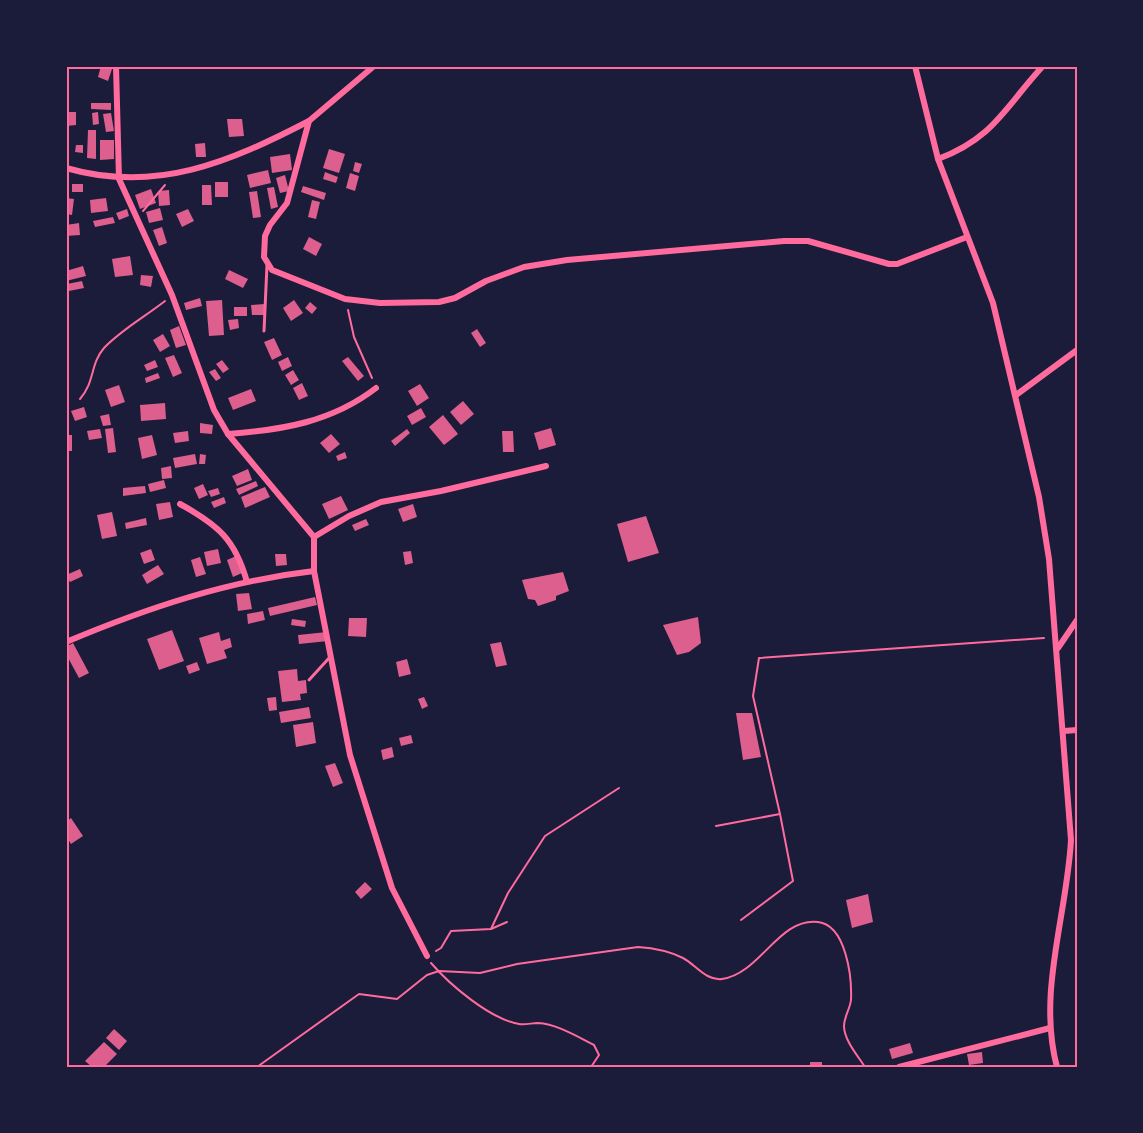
<svg xmlns="http://www.w3.org/2000/svg" width="1143" height="1133" font-family="Mulish,sans-serif">
<style>
.building{fill:#dd5f8e}
.lines{fill:none;stroke-linecap:round;stroke-linejoin:round}
.path{stroke:#ff6b9d;stroke-width:2}
.service{stroke:#ff6b9d;stroke-width:3}
.minor{stroke:#ff6b9d;stroke-width:6}
.neatline{fill:none;stroke:#ff6b9d;stroke-width:2}
</style>
<rect width="100%" height="100%" fill="#1b1b3a"/>
<g class="building">
<path d="M101,66H113L108,81L98,77Z"/>
<path d="M91,103H111V110L91,109Z"/>
<path d="M66,112H76V125L66,126Z"/>
<path d="M98,112L99,124L93,125L92,113Z"/>
<path d="M111,113L114,131L106,132L103,114Z"/>
<path d="M227,119H242L244,136L229,137Z"/>
<path d="M88,130H96V159L87,158Z"/>
<path d="M100,140H114V159L100,160Z"/>
<path d="M205,143L206,157H196L195,144Z"/>
<path d="M76,145H83V153L75,152Z"/>
<path d="M329,149L345,154L339,173L323,168Z"/>
<path d="M290,154L292,170L272,173L270,157Z"/>
<path d="M355,162L362,164L359,173L353,171Z"/>
<path d="M268,170L271,183L250,188L247,175Z"/>
<path d="M325,172L338,177L336,183L323,179Z"/>
<path d="M350,173L359,176L355,191L346,188Z"/>
<path d="M285,175L289,191L280,193L276,178Z"/>
<rect x="215" y="182" width="13" height="15"/>
<rect x="72" y="184" width="11" height="8"/>
<path d="M202,185H211L212,205H202Z"/>
<path d="M303,186L326,193L324,200L301,192Z"/>
<path d="M274,187L278,207L271,209L267,188Z"/>
<path d="M151,189L156,203L140,209L135,195Z"/>
<path d="M169,190L170,205L159,206L158,191Z"/>
<path d="M257,191L261,217L253,218L249,192Z"/>
<path d="M66,198L74,199L72,215L66,214Z"/>
<path d="M106,198L108,211L91,213L90,200Z"/>
<path d="M312,200L320,202L316,219L308,217Z"/>
<path d="M160,208L163,220L149,223L146,212Z"/>
<path d="M127,209L129,216L119,220L116,213Z"/>
<path d="M188,209L194,221L182,227L176,214Z"/>
<path d="M113,217L115,223L95,227L93,221Z"/>
<path d="M79,223L80,235L66,236V225Z"/>
<path d="M162,227L167,243L159,246L153,230Z"/>
<path d="M309,237L322,244L316,256L303,249Z"/>
<path d="M130,256L133,275L115,277L112,259Z"/>
<path d="M83,266L86,276L66,281V271Z"/>
<path d="M229,270L248,279L243,288L225,279Z"/>
<path d="M141,275L153,276L151,287L140,285Z"/>
<path d="M82,281L84,288L69,291L67,284Z"/>
<path d="M200,298L202,306L186,310L184,303Z"/>
<path d="M222,300L224,335L209,336L206,301Z"/>
<path d="M294,300L303,313L291,321L283,308Z"/>
<path d="M310,302L317,308L312,314L305,308Z"/>
<path d="M265,304V315H252L251,305Z"/>
<rect x="234" y="307" width="13" height="9"/>
<path d="M238,319L239,328L230,330L228,320Z"/>
<path d="M179,326L186,345L176,348L170,330Z"/>
<path d="M477,329L486,343L480,347L471,333Z"/>
<path d="M163,334L170,346L160,352L153,340Z"/>
<path d="M274,338L282,355L272,360L264,342Z"/>
<path d="M174,355L182,373L173,377L165,358Z"/>
<path d="M288,357L292,366L282,371L278,362Z"/>
<path d="M348,357L364,376L358,381L342,361Z"/>
<path d="M155,360L158,367L147,371L144,365Z"/>
<path d="M222,360L229,369L223,373L216,364Z"/>
<path d="M215,369L221,378L216,381L209,372Z"/>
<path d="M293,370L299,380L291,385L285,375Z"/>
<path d="M158,373L160,378L146,383L145,378Z"/>
<path d="M302,383L308,396L299,400L293,388Z"/>
<path d="M420,384L429,398L417,406L408,391Z"/>
<path d="M119,385L125,402L111,407L105,390Z"/>
<path d="M251,389L256,401L233,410L228,398Z"/>
<path d="M463,401L474,414L461,425L450,412Z"/>
<path d="M165,403L166,419L141,421L140,405Z"/>
<path d="M84,407L87,417L75,421L71,411Z"/>
<path d="M421,408L426,417L412,425L407,416Z"/>
<path d="M109,414L111,425L103,426L100,416Z"/>
<path d="M443,415L458,434L444,445L429,427Z"/>
<path d="M200,423L213,425L212,434L200,433Z"/>
<path d="M113,428L116,452L108,453L105,429Z"/>
<path d="M551,428L556,445L539,450L534,433Z"/>
<path d="M100,429L102,438L89,440L87,431Z"/>
<path d="M407,429L410,433L395,446L391,441Z"/>
<path d="M188,431L189,441L175,443L173,433Z"/>
<path d="M502,431H513L514,452H503Z"/>
<path d="M331,434L340,444L329,453L320,443Z"/>
<rect x="66" y="435" width="6" height="16"/>
<path d="M152,435L157,455L142,459L138,438Z"/>
<path d="M345,452L347,458L338,461L336,456Z"/>
<path d="M195,454L197,464L175,468L173,458Z"/>
<path d="M200,454L206,455L205,464H199Z"/>
<path d="M171,466L172,478L162,479L161,468Z"/>
<path d="M248,469L252,480L237,486L232,476Z"/>
<path d="M164,480L166,488L150,492L148,484Z"/>
<path d="M256,481L258,486L239,495L236,489Z"/>
<path d="M203,484L208,495L199,499L194,488Z"/>
<path d="M145,486L146,493L123,496V488Z"/>
<path d="M265,487L270,497L245,508L241,497Z"/>
<path d="M218,488L220,494L211,497L208,491Z"/>
<path d="M341,496L348,510L329,519L322,504Z"/>
<path d="M224,497L226,503L214,508L211,502Z"/>
<path d="M170,502L173,517L159,520L156,504Z"/>
<path d="M413,504L417,517L403,522L398,509Z"/>
<path d="M112,512L117,536L102,539L97,515Z"/>
<path d="M646,516L659,553L628,562L617,524Z"/>
<path d="M146,518L147,525L126,529L125,523Z"/>
<path d="M366,519L369,525L355,531L352,525Z"/>
<path d="M151,549L155,560L144,564L140,553Z"/>
<path d="M218,549L221,563L207,566L204,552Z"/>
<path d="M411,551L413,563L405,565L403,552Z"/>
<path d="M275,554H286L287,565L276,566Z"/>
<path d="M236,556L242,573L233,577L227,560Z"/>
<path d="M200,557L206,574L196,577L191,560Z"/>
<path d="M158,565L164,574L147,584L142,575Z"/>
<path d="M80,569L83,576L70,582L66,575Z"/>
<path d="M563,572L569,591L556,596V600L538,606L535,600L528,599L522,580Z"/>
<path d="M249,593L252,609L238,611L236,594Z"/>
<path d="M315,597L317,605L270,616L268,608Z"/>
<path d="M263,611L265,620L248,624L247,614Z"/>
<path d="M698,617L701,643L689,652L677,655L663,625Z"/>
<path d="M349,618H367L366,637L348,636Z"/>
<path d="M292,619L306,621L305,627L291,625Z"/>
<path d="M172,630L184,661L159,670L147,639Z"/>
<path d="M219,632L221,641L230,638L232,647L224,650L227,658L207,664L199,638Z"/>
<path d="M327,632L328,641L299,644L298,635Z"/>
<path d="M501,642L507,665L496,667L490,644Z"/>
<path d="M73,643L89,673L79,678L66,654V647Z"/>
<path d="M407,659L411,674L399,677L396,662Z"/>
<path d="M197,662L200,670L189,674L186,666Z"/>
<path d="M297,669L298,681L306,680L307,693L300,694L301,700L282,702L278,671Z"/>
<path d="M276,697L277,710L269,711L267,698Z"/>
<path d="M424,697L428,706L422,709L418,699Z"/>
<path d="M309,707L311,718L281,723L279,712Z"/>
<path d="M736,713H752L761,757L743,760Z"/>
<path d="M313,722L316,743L296,747L293,725Z"/>
<path d="M411,735L413,743L401,746L399,738Z"/>
<path d="M392,747L394,757L383,760L381,750Z"/>
<path d="M335,763L343,783L333,787L325,766Z"/>
<path d="M71,818L83,836L71,844L66,836V822Z"/>
<path d="M365,882L372,889L361,899L355,892Z"/>
<path d="M868,894L873,922L852,928L846,900Z"/>
<path d="M114,1029L127,1041L119,1050L106,1038Z"/>
<path d="M104,1042L117,1054L104,1067H92L85,1061Z"/>
<path d="M910,1043L913,1053L892,1059L889,1049Z"/>
<path d="M982,1052L983,1063L969,1065L967,1054Z"/>
<rect x="810" y="1062" width="12" height="5"/>
</g>
<g class="lines">
<g class="path">
<path d="M143,211L165,185"/>
<path d="M348,310L354,337L372,378"/>
<path d="M80,399C95,382 90,364 104,348C121,330 146,316 165,301"/>
<path d="M716,826L780,814L753,696L759,658L1044,638"/>
<path d="M741,920L793,881L780,814"/>
<path d="M491,929L508,893L545,836L619,788"/>
<path d="M436,951L441,948L451,931L491,929L507,922"/>
<path d="M431,963C450,985 490,1019 519,1024C525,1025 532,1023 538,1023C557,1024 578,1037 594,1045L599,1055L591,1067"/>
<path d="M257,1067L359,994L397,999L427,975L439,971L480,973L517,964L638,947C653,948 669,951 683,958C696,965 706,981 722,979C760,974 779,917 818,922C846,925 852,977 851,1000C850,1009 844,1017 844,1026C844,1040 858,1056 865,1067"/>
</g>
<g class="service">
<path d="M264,331L267,265"/>
<path d="M309,680L330,657"/>
</g>
<g class="minor">
<path d="M116,66L119,179L172,295L214,410L228,434L314,537V571L350,755L392,888L427,956"/>
<path d="M374,66L309,121L287,203L270,225L265,236L264,257L272,270L345,299L380,303L439,302L455,298L486,281L524,267L567,260L784,241H808L889,264H897L967,237"/>
<path d="M915,66L938,159L993,303L1039,497L1049,559L1071,840C1067,915 1037,993 1057,1067"/>
<path d="M938,159C994,138 1005,107 1043,66"/>
<path d="M66,168C156,194 230,162 309,121"/>
<path d="M1016,395L1077,350"/>
<path d="M228,434C282,430 332,422 376,388"/>
<path d="M180,504C218,525 235,539 247,582"/>
<path d="M314,537L349,516L381,502L441,491L546,466"/>
<path d="M66,642C147,608 227,581 314,571"/>
<path d="M1058,648L1077,620"/>
<path d="M1064,731L1077,730"/>
<path d="M899,1067L1050,1028"/>
</g>
</g>
<rect width="1143" height="1133" fill="none" stroke="#1b1b3a" stroke-width="135"/>
<rect x="68" y="68" width="1008" height="998" class="neatline"/>
</svg>
